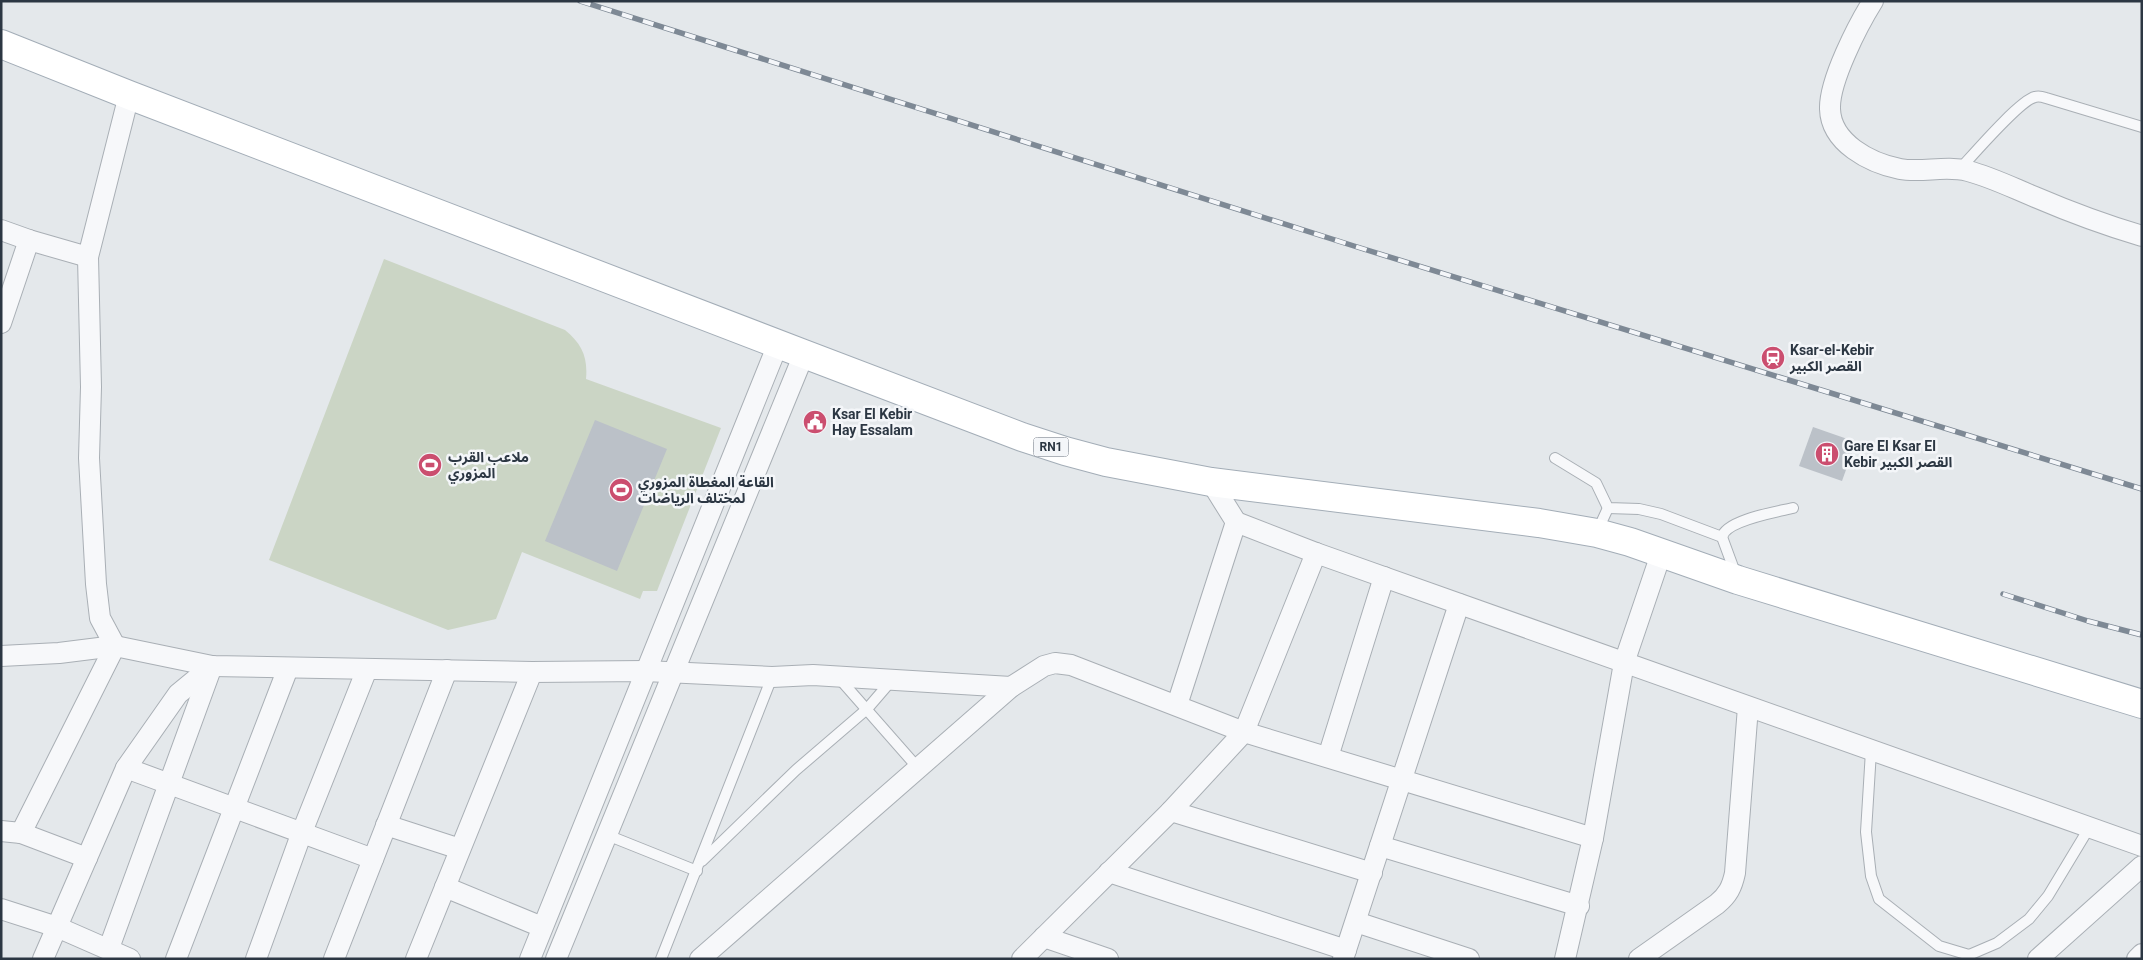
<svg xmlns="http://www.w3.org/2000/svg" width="2143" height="960" font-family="Roboto,'Noto Sans Arabic',sans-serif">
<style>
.green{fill:#cbd5c5}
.building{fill:#bbc1c8}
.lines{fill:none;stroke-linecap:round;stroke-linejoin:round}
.service-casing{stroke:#a9afb5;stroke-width:12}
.minor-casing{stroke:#a9afb5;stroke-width:22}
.primary-casing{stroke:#a3adb7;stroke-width:30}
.service{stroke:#f7f8fa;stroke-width:10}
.minor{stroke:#f7f8fa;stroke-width:20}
.primary{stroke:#fff;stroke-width:28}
.rail-casing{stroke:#7e8995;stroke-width:5.5}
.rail{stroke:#f4f6f9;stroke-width:4;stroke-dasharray:11;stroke-linecap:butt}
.labels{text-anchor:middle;stroke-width:5;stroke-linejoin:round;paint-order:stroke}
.shield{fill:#f4f6f9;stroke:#68707a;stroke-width:1}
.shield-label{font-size:12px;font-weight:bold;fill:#2c3743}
.poi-label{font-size:14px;font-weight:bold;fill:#2c3743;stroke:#f4f6f9;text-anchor:start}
</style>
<rect width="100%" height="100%" fill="#e4e8eb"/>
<path class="green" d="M384,259L565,330C582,344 588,357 586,379L721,428L657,591H643L640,599L522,552L496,619L448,630L269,560Z"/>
<g class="building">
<path d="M595,420L667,449L617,571L545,541Z"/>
<path d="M1813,427L1856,442L1842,481L1799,466Z"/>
</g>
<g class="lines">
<g class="service-casing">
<g id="service">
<path d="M1959,170C1972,156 2020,100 2035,97C2038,96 2043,97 2046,98L2142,127"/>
<path d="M1555,458L1596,483L1608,508L1639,509L1661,514L1722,537C1726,520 1776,512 1793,508"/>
<path d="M1597,532L1608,508"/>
<path d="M1722,537L1736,575"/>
<path d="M838,677L918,768"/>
<path d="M1871,751L1866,832L1871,876L1879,899L1939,946L1969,955L1997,943L2029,919L2048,896L2089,828"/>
<path d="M607,835L697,871"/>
<path d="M702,861L796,770L867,709L892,680"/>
<path d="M661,959L772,677"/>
</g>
</g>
<g class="minor-casing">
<g id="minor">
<path d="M1873,1C1858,25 1829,81 1830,109C1831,143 1870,163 1900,169C1922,173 1946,165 1968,171C1991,177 2013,188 2035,197C2070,212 2105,225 2142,236"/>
<path d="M1,230L29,240"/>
<path d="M1,323L29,240L88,257L129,95"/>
<path d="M1236,522L1316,553L2142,846"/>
<path d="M1,656L59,653L115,646L212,666L532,672L645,671L772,677L813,675L1011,687"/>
<path d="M1177,705L1236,522L1211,482"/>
<path d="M1328,757L1384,577"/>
<path d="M126,768L373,859"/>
<path d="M1171,811L1372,873"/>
<path d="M386,825L460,849"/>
<path d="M1,831L21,833L87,858"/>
<path d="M21,833L115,646L100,618L96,584L89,458L91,387L88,257"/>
<path d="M1380,846L1579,906"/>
<path d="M1109,872L1346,950"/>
<path d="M445,887L542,927"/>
<path d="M1,909L57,927L130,959"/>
<path d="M1356,922L1469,959"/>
<path d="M1044,937L1108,959"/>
<path d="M109,948L212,666"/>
<path d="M43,959L126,768L178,694L212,666"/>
<path d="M176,959L288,668"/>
<path d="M256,959L302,832L367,669"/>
<path d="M334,959L447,670"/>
<path d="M416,959L532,672"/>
<path d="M530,959L778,344"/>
<path d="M556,959L804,354"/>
<path d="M700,959L1011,687L1044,666L1055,663L1071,665L1244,732L1593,838"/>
<path d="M1022,959L1171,811L1244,732L1316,553"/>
<path d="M1343,959L1459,604"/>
<path d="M1565,959L1593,838L1624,663L1661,554"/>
<path d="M1639,959L1717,904C1728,895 1732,887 1735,873L1748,707"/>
<path d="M2038,959L2142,866"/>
<path d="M2137,959L2142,954"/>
</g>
</g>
<g class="primary-casing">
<path id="primary" d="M1,44L129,95L804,354L1022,437L1065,451L1106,462L1211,482L1539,523L1597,533L1630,542L1738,580L2142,704"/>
</g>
<use href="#service" class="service"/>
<use href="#minor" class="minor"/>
<use href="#primary" class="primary"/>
<g class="rail-casing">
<g id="rail">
<path d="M580,1L1354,246L2142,489"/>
<path d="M2003,594L2088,621L2142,635"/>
</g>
</g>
<use href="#rail" class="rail"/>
</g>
<defs>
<g id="station-disc" transform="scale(1.25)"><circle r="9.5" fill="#cb4e6f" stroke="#f4f6f9"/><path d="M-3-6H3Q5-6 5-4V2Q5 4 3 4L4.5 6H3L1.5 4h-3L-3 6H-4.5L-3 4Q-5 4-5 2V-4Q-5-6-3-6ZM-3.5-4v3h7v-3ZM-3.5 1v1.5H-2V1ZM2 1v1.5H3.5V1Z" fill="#fff"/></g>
<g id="civic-disc" transform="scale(1.25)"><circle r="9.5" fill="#cb4e6f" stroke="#f4f6f9"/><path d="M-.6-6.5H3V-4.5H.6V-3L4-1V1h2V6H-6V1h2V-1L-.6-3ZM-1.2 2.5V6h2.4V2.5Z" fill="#fff"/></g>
<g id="building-disc" transform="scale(1.25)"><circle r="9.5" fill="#cb4e6f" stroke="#f4f6f9"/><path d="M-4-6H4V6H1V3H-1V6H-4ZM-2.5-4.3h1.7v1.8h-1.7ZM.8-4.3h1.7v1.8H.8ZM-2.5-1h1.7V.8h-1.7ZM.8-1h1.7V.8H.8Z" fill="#fff"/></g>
<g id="stadium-disc" transform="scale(1.25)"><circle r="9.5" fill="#cb4e6f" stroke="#f4f6f9"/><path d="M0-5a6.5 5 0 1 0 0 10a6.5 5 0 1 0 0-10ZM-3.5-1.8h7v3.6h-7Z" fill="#fff"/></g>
</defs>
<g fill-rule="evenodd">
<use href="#station-disc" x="1773" y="358"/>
<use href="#civic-disc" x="815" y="422"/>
<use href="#building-disc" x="1827" y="454"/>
<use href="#stadium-disc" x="430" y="465"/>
<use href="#stadium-disc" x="621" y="490"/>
</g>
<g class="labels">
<rect class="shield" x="1033.5" y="437.5" width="35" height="19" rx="4"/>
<g class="shield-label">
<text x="1051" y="451">RN1</text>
</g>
<g class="poi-label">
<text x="1790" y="355">Ksar-el-Kebir<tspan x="1790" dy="16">القصر الكبير</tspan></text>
<text x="832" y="419">Ksar El Kebir<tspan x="832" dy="16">Hay Essalam</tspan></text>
<text x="1844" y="451">Gare El Ksar El<tspan x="1844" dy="16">Kebir القصر الكبير</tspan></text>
<text x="448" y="462">ملاعب القرب<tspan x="448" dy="16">المزوري</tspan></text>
<text x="638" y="487">القاعة المغطاة المزوري<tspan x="638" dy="16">لمختلف الرياضات</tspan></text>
</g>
</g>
<rect width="2143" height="960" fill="none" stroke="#2c3743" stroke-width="5"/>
</svg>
